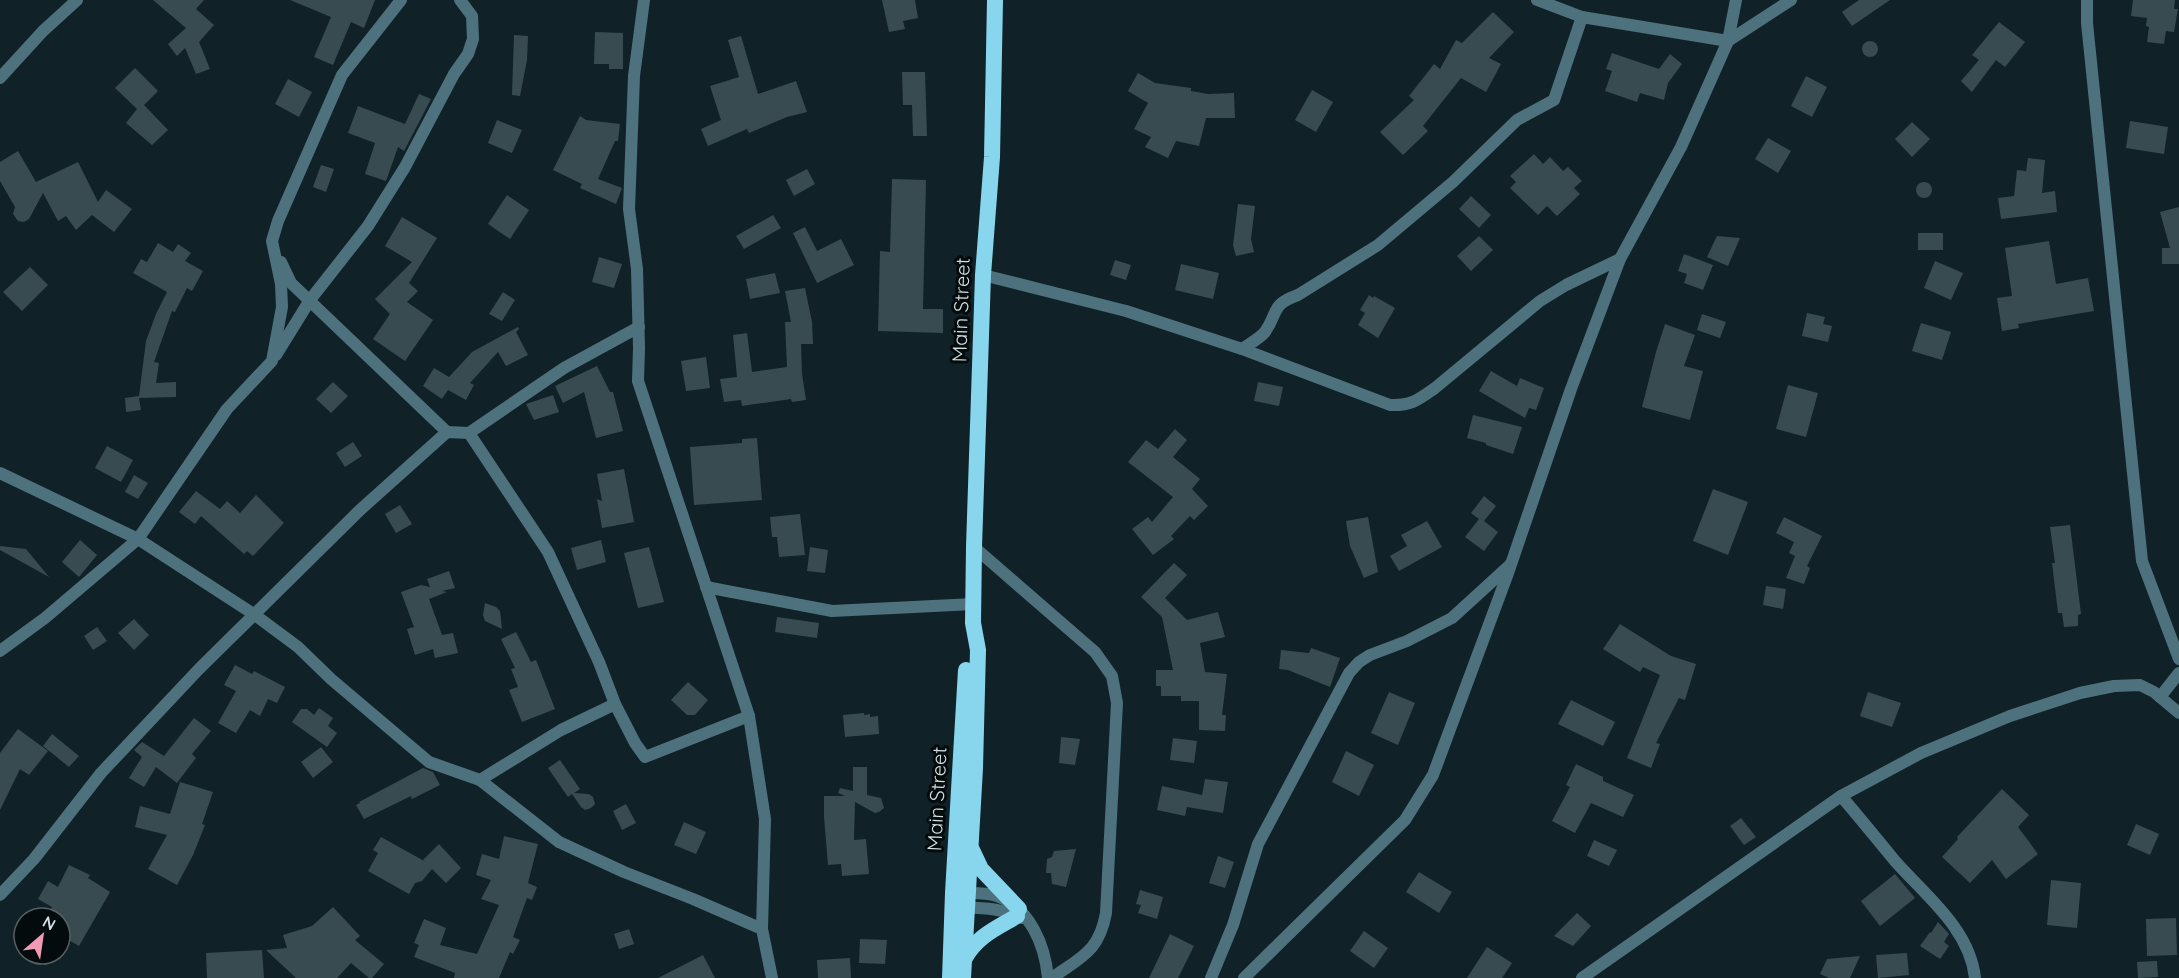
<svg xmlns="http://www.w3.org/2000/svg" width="2179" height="978" font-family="Quicksand,sans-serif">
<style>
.building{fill:#374b51}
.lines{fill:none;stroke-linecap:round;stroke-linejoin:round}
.minor{stroke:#4d727e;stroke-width:12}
.trunk{stroke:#88d6ee;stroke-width:16}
.labels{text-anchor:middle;stroke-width:6;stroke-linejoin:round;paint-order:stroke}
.street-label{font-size:20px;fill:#d3dfe2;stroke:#040b0d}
</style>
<rect width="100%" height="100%" fill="#102228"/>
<g class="building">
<path d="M153,0H204L196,9L214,25L199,42L210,69L196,74L185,48L177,56L168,44L186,28Z"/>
<path d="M290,0H375L364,28L351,22L333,65L314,57L331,17Z"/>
<path d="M882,0H915L918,18L903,21L905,29L889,32Z"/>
<path d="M1859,0H1890L1852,26L1842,12Z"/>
<path d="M2133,0H2175L2174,9H2178L2174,32L2166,31L2164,44L2147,42L2149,27L2146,26L2147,18L2131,16Z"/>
<path d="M1493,12L1514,32L1489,58L1501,64L1486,92L1461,78L1423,126L1428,131L1403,155L1380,132L1414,100L1409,96L1434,64L1440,69L1456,40L1462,43Z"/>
<path d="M1999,22L2025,42L2005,67L1996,60L1972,92L1961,81L1979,60L1972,55Z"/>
<path d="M595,32L623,33V69H609V64H594Z"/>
<path d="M514,35L528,36L527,60L520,96L512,95Z"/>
<path d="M741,36L758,94L796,81L807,112L787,117L749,133L747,129L708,146L701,129L721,120L710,86L739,77L728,40Z"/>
<circle cx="1870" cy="49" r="8"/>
<path d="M1612,53L1659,69L1670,54L1682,64L1668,83L1664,100L1640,93L1637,102L1605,91L1612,71L1606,69Z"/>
<path d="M135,68L158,91L144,105L168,130L152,145L126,123L137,109L115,88Z"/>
<path d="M902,72H925L927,136H913L912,105H903Z"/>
<path d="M1138,73L1155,83L1191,88V91L1208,94L1234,93L1235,118H1206L1199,146L1176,141L1168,158L1145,147L1151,137L1134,129L1148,103L1128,91Z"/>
<path d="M1806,76L1827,87L1812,117L1791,106Z"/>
<path d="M288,79L312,92L299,117L275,104Z"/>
<path d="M1312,90L1333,102L1316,132L1295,120Z"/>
<path d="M419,94L431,99L404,151L398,147L386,181L365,174L375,143L348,133L358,106L405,124Z"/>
<path d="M580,116L586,120L620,124L618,141H615L598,179L622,188L616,204L580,188L582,184L553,170Z"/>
<path d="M497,120L522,130L512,153L488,143Z"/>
<path d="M2130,121L2168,127L2164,154L2126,148Z"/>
<path d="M1912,122L1930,139L1912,157L1895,139Z"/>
<path d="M1768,138L1791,151L1778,173L1755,159Z"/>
<path d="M18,151L36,182L78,162L98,202L106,190L132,209L114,232L92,215L76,230L66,216L58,221L43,193L29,219L24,222L18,221L13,214L15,207L0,181V162Z"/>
<path d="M1534,154L1543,164L1550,157L1563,171L1568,167L1582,181L1574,188L1580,194L1557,216L1547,206L1538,215L1510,188L1516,182L1510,176Z"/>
<path d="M2028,158L2045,160L2042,193L2055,191L2057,212L2001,219L1998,198L2014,196L2017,170L2026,171Z"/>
<path d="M321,165L334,169L326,192L313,187Z"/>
<path d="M807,169L815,184L794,196L786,180Z"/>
<path d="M892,179L926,180L923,309H943V333L878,331L880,251L890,252Z"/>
<circle cx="1924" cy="190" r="8"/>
<path d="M507,195L529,210L510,239L488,224Z"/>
<path d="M1471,196L1491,215L1479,228L1459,209Z"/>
<path d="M1238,204L1255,206L1251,239L1254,252L1236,256L1233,245Z"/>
<path d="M2179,207V264H2162V248H2170L2160,212Z"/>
<path d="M773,215L781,228L744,249L736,236Z"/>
<path d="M402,217L437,238L409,283L418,291L407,302L433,320L405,361L373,339L390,314L375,299L412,262L385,246Z"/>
<path d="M805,227L817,251L841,239L854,265L817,283L793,233Z"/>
<rect x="1918" y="233" width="25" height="17"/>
<path d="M1479,236L1493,250L1471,271L1457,256Z"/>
<path d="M1717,236L1740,238L1728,266L1707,257Z"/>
<path d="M2049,241L2056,284L2088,278L2094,311L2018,324L2019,328L2002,331L1997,298L2012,296L2005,248Z"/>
<path d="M158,243L173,252L178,244L191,253L185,261L203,271L192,291L187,288L175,312L172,311L154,362L159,363L156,383L176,382V397L139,398L141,410L126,412L125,398L139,396L146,341L156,314L167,292L133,273L141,259L147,262Z"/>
<path d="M1684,254L1713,265L1703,290L1684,283L1687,274L1678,271Z"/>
<path d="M599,257L622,264L614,288L592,282Z"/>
<path d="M1115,260L1131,265L1126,280L1110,275Z"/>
<path d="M1935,261L1963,273L1951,300L1924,288Z"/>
<path d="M1181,264L1219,273L1213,299L1175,290Z"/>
<path d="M30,267L48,285L22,311L3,292Z"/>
<path d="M775,273L780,293L750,299L746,279Z"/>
<path d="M805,288L812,322L813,344H801L802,374L806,400L792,402L791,399L742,406L741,400L724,402L720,379L737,377L733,335L747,333L752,372L787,367L785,322H791L785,291Z"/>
<path d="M503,292L515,300L502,321L489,314Z"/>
<path d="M1369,295L1373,298L1374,296L1395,308L1378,338L1358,325L1365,313L1360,310Z"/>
<path d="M1807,313L1825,317L1823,324L1832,326L1828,342L1802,336Z"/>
<path d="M1702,314L1726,322L1720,338L1697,330Z"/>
<path d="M1921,323L1951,332L1942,360L1912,351Z"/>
<path d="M1665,324L1695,335L1684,366L1703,371L1690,420L1642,407L1656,352Z"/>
<path d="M518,327L519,329L516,332L528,355L506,366L498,352L470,383L474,385L466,400L448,390L442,399L423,386L434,368L449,377L472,352Z"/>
<path d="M706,357L710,388L686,391L681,361Z"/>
<path d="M597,366L610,392H613L623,431L596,438L584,392L563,403L555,386Z"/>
<path d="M1491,371L1517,386L1520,378L1544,388L1536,410L1529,408L1525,418L1479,391Z"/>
<path d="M333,382L348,396L331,413L316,399Z"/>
<path d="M1258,382L1283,387L1279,406L1254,401Z"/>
<path d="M1788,385L1818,393L1806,437L1776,429Z"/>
<path d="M553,395L559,412L534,420L526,404Z"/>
<path d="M1473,415L1522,427L1513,454L1486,445V443L1467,438Z"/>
<path d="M1175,429L1187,440L1173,457L1200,479L1192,489L1208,506L1194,520L1190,516L1171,536L1174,539L1153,555L1132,529L1148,517L1152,522L1173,497L1128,462L1146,440L1158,449Z"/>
<path d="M757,438L762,500L694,505L690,447L742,443V439Z"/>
<path d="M353,442L362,456L345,467L336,453Z"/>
<path d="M107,446L133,460L121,482L95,468Z"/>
<path d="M624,469L634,522L602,528L597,499L602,501L597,474Z"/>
<path d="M134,475L148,483L138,499L125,492Z"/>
<path d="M1713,489L1748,502L1728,555L1693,541Z"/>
<path d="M196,491L220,509L227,501L240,513L256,495L284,523L253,556L247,551L244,554L201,516L195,524L179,512Z"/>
<path d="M1484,496L1496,506L1484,521L1498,532L1484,551L1465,537L1479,519L1471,513Z"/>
<path d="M400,505L412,524L396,533L385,514Z"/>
<path d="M800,514L805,555L779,557L777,537H772L770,517Z"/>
<path d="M1368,517L1378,572L1364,578L1350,546L1346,521Z"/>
<path d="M1784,517L1822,536L1807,566L1810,568L1804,584L1786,578L1795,556L1789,553L1794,542L1776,533Z"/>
<path d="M1427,521L1442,547L1399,571L1390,556L1407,546L1401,535Z"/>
<path d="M2070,525L2081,614L2078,615V626L2064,627L2062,613H2058L2052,563H2055L2050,527Z"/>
<path d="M80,540L97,555L79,577L62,562Z"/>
<path d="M601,540L606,562L577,570L571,548Z"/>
<path d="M0,546L26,549L49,577L0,550Z"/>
<path d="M649,547L664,602L638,608L624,553Z"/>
<path d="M810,547L828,550L825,573L807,571Z"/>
<path d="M1174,563L1187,575L1165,598L1187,620L1218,612L1225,637L1200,643L1205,672L1227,674L1222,715H1226L1225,731L1199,730V701H1181V696H1161V686H1156V670H1173L1162,617L1141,597Z"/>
<path d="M449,571L455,588L442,591L447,592L429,599L442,635L453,633L458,653L435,658L433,649L415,655L407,629L414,627L401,592L421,585L430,587L427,579Z"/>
<path d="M1766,586L1786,589L1783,609L1763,605Z"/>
<path d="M485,603L496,607L500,611L502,629L485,621L483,615Z"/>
<path d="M777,617L819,623L817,638L775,632Z"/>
<path d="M134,619L149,635L134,650L118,633Z"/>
<path d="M1620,624L1671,656L1696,664L1685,700L1679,698L1656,743L1660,744L1651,768L1627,758L1660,675L1643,667L1640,672L1603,649Z"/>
<path d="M97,627L107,641L93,650L84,636Z"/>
<path d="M516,632L531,662L536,660L555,709L522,722L509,690L518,687L511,669L515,668L501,639Z"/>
<path d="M1311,648L1340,658L1330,687L1288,670L1279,669L1281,650L1309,653Z"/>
<path d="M235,665L252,674L254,671L285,687L277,703L268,699L260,716L250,710L236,733L218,723L236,691L224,685Z"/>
<path d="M688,682L708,700L695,715H687L671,700Z"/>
<path d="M1389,692L1415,703L1398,745L1371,733Z"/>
<path d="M1868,692L1901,703L1892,727L1860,716Z"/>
<path d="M1571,700L1615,722L1603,746L1558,724Z"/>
<path d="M319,708L333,718L328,726L337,733L327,747L292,722L301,709H307L314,715Z"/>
<path d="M864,713V715L870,714V717L878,716L879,734L845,737L843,715Z"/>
<path d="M194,718L211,731L192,754L196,758L177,783L156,767L144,787L129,778L142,757L134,750L142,742L164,756Z"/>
<path d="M18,729L48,751L29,775L20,769L0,810V753Z"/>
<path d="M52,734L79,756L69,767L43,746Z"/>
<path d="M1061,737L1080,739L1075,765L1059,763Z"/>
<path d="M1173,738L1197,741L1194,763L1170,760Z"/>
<path d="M321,747L333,762L313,778L301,762Z"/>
<path d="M1346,751L1374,765L1359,796L1332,782Z"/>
<path d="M560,760L580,789L574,793L589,794L593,797L595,804L591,808L585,810L581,807L572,794L568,797L548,768Z"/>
<path d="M1576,764L1603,777V781L1634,795L1623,817L1591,803L1575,833L1552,821L1570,787L1566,785Z"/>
<path d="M853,767H867V795L881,798L884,808L879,812L875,813L855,802L854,840L866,839L869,874L842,876L841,864L828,865L824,817V796H845L838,793L840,788L853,791Z"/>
<path d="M423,768L433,772L440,785L412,799L411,796L364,819L356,805L360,803L359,802Z"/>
<path d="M1205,779L1228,782L1223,813L1187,807L1185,816L1157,810L1162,786L1202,795Z"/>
<path d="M180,782L213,792L202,824L205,825L193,855L177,885L148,869L167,835L135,827L140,806L170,814Z"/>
<path d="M2002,789L2029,815L2018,827L2038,854L2006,879L1992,860L1970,883L1942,857L1958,839L1957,837Z"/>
<path d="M626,804L636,823L622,830L613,811Z"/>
<path d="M1741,818L1756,837L1744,845L1730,826Z"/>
<path d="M684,822L706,832L696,854L674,845Z"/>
<path d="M2136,824L2159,834L2150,855L2127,845Z"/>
<path d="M504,836L538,844L528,883L537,887L532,900L527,898L513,937L520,940L513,954L510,952L499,978H454L455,973L414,957L419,945L414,943L424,919L446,928L440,945L477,954L499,905L481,899L491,880L476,875L482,854L499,859Z"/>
<path d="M381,837L426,862L423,860L439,844L461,868L446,883L432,869L422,881L415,883L409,894L368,871L378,853L373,850Z"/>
<path d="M1594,840L1617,850L1609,866L1587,856Z"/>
<path d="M1076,849L1066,887L1052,884L1051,873H1046L1047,859L1052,857L1054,851Z"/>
<path d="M1218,856L1234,862L1225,888L1209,883Z"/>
<path d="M69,865L90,875L88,878L110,892L79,946L60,935V918H46L52,907L38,899L48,881L58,887Z"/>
<path d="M1419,872L1452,892L1439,913L1406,892Z"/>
<path d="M1895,874L1915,898L1880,926L1861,901Z"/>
<path d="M2051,880L2081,883L2077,928L2047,925Z"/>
<path d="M1140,890L1163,897L1157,919L1138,913L1141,905L1136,904Z"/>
<path d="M333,907L360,936L355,940L384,964L372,978H369L351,963L337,978H296L266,950L287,948L283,935L312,926Z"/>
<path d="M1577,913L1591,926L1573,946L1554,936Z"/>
<path d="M2176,918L2177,955L2147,956L2146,919Z"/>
<path d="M1938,922L1949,934L1944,942L1949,946L1940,959L1920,946L1930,932L1931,933Z"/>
<path d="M629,929L634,944L619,949L614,934Z"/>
<path d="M1364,931L1388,948L1374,968L1350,951Z"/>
<path d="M1170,934L1194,946L1178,978H1149Z"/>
<path d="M860,939L887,940L885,964L859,963Z"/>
<path d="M1487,947L1512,963L1502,978H1467Z"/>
<path d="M262,950L264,978H207L206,953Z"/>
<path d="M1907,953L1909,975L1878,978L1876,955Z"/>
<path d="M703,955L715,978H658Z"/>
<path d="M1860,956L1850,978H1829L1820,974L1827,959Z"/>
<path d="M850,958L851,978H818L817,960Z"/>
<path d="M2157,961L2158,977L2138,978L2137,962Z"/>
</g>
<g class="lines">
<g class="minor">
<path d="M644,0L634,76L629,209L637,269L639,348L638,381L749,716L765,819L762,929"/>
<path d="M1537,0L1582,17L1728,41L1791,0"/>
<path d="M2087,0V23L2142,561L2179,659"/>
<path d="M0,78L43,31L77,0"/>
<path d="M281,262L291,283L447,432"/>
<path d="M983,275L1126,311L1242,349L1390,405C1411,406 1418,400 1435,388L1540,301L1566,285L1620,259"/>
<path d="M1242,349C1249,344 1259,339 1265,332C1279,312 1270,305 1298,295L1378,245L1453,182L1517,120L1554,100L1582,17"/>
<path d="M276,355L310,300L368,226L405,167L454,74L468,54L473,39L472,16L460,0"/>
<path d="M469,433L548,552L599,662L615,704L635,743L645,757L749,716"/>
<path d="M0,473L138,539L255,615L298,647L331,679L429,762L480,780L559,842L624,872L693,899L762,929L772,978"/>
<path d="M974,547L1095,652L1112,676L1117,703L1106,913C1099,952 1081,957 1052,978"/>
<path d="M706,587L832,611L974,604"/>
<path d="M0,651L45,618L138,539L227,409L272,361L282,307L281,284L272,241L278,221L342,75L401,0"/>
<path d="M2160,697L2179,673"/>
<path d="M480,780L561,730L615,704"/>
<path d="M1841,796C1859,817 1877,839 1895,861C1925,895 1970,929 1975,978"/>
<path d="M960,893C972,893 985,892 997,896C1030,908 1045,945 1048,978"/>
<path d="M0,895L34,859L101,773L199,669L360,510L447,432L469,433L564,368L639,327"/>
<path d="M960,907C982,908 1002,908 1022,918"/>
<path d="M1211,978L1233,925L1258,844L1349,673L1359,662L1370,655L1407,641L1452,618L1510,565"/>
<path d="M1244,978L1405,820L1433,775L1507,576L1571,389L1620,259L1681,147L1728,41L1736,0"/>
<path d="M1582,978L1841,796L1921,753L2010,716L2080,693L2114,686L2140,685L2154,692L2179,713"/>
</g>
<g class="trunk">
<path d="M972,850L981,869L1019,909"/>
<path d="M965,958C977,936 997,928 1017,916"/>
<path d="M950,978L953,893L966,670"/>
<path d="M963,978L975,768L978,650L973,623L974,547L983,275L992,157L995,0"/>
</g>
</g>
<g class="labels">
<g class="street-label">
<text transform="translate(961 310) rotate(-88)" y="7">Main Street</text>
<text transform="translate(937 799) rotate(-87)" y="7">Main Street</text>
</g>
</g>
<g transform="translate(42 936) rotate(29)"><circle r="28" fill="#040b0d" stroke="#576062" stroke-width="1.5"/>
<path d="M0-4.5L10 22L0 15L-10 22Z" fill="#f19ab4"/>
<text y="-9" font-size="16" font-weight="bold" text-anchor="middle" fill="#d3dfe2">N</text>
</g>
</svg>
